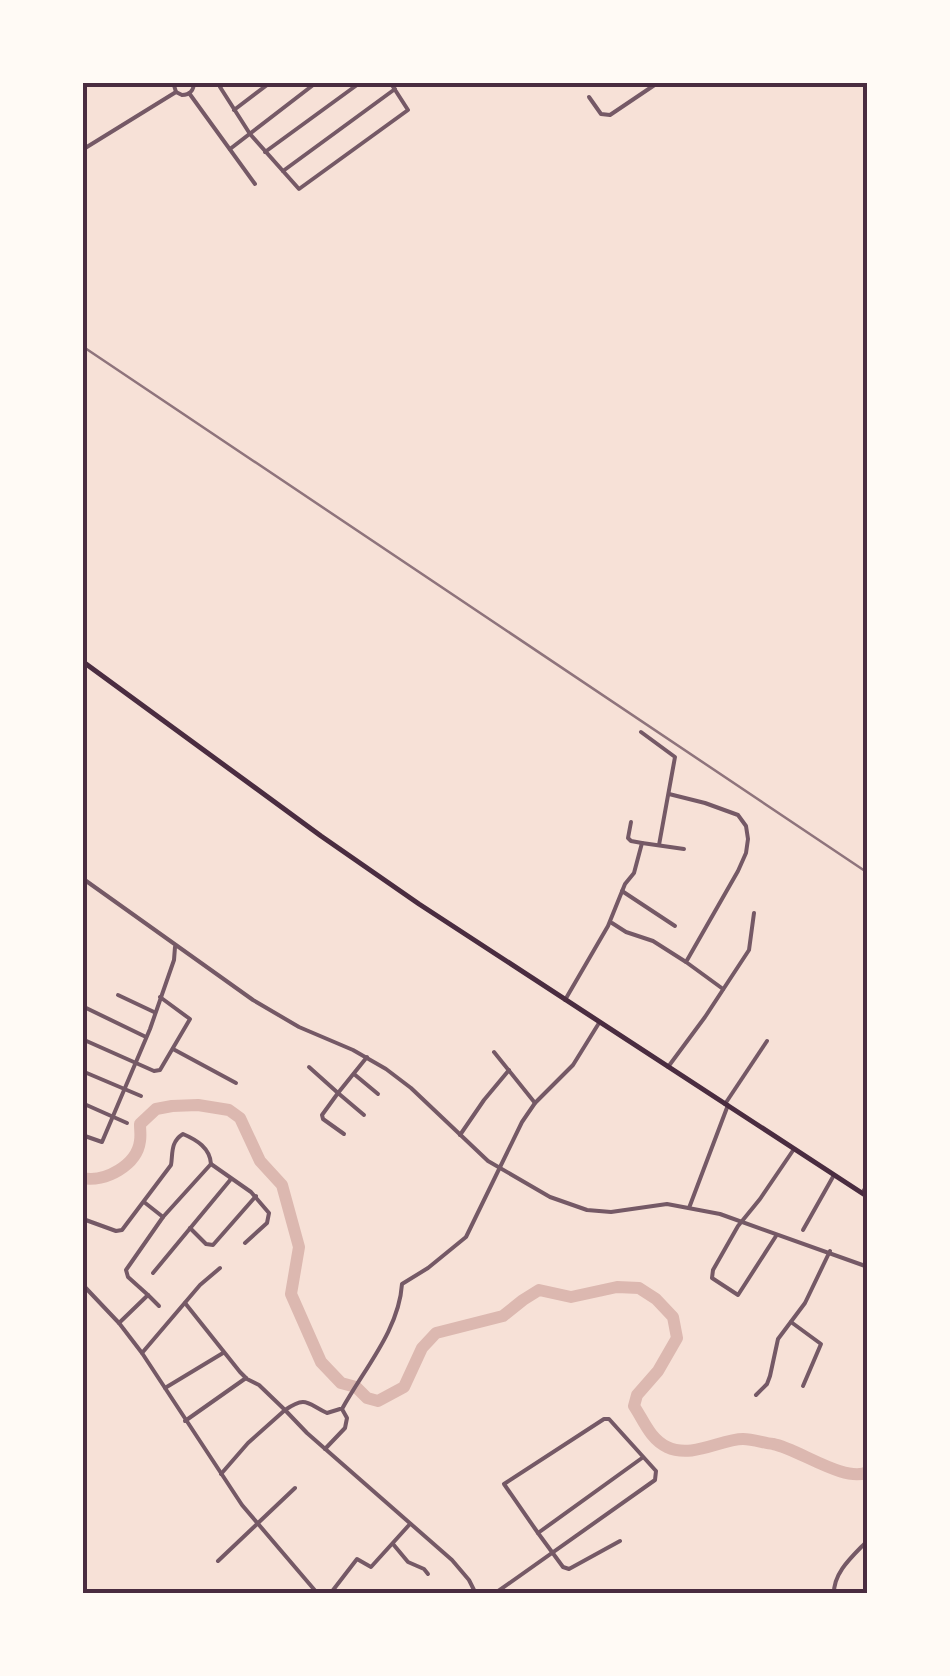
<svg xmlns="http://www.w3.org/2000/svg" width="950" height="1676" font-family="Manrope,sans-serif">
<style>
.lines{fill:none;stroke-linecap:round;stroke-linejoin:round}
.river{stroke:#dcb8b0;stroke-width:12}
.minor{stroke:#755966;stroke-width:4}
.primary{stroke:#4a2c40;stroke-width:5}
.rail{stroke:#8f747c;stroke-width:2.5}
.neatline{fill:none;stroke:#4a2c40;stroke-width:4}
</style>
<rect width="100%" height="100%" fill="#f7e1d7"/>
<g class="lines">
<path class="river" d="M82,1178C105,1183 137,1165 140,1141C141,1135 140,1130 140,1124L156,1109L172,1106L198,1105L229,1110L240,1118L260,1161L282,1185L299,1247L291,1294L321,1362L341,1383L356,1387L367,1398L378,1401L404,1387L422,1348L436,1333L503,1316L523,1300L539,1290L571,1297L617,1287L639,1288L656,1299L673,1317L677,1338L658,1371L637,1395L634,1406C644,1421 650,1439 667,1447C692,1459 721,1439 743,1439C753,1439 764,1443 773,1444C799,1449 844,1483 868,1472"/>
<g class="minor">
<path d="M173,82L176,92L182,95C190,95 194,90 194,82"/>
<path d="M226,82L220,87L250,134L299,189L408,110L390,82"/>
<path d="M189,93L255,184"/>
<path d="M589,97L601,114L610,115L659,82"/>
<path d="M234,110L271,82"/>
<path d="M230,149L317,82"/>
<path d="M82,150L176,92"/>
<path d="M265,152L361,82"/>
<path d="M283,171L395,89"/>
<path d="M641,732L675,757L659,845"/>
<path d="M669,794L705,803L738,815L746,826L748,839L746,853L738,871L686,962L723,989"/>
<path d="M631,822L628,838L631,841L642,843"/>
<path d="M82,878L253,1000L299,1027L353,1050L386,1069L411,1088L488,1161L550,1197L587,1210L611,1212L667,1204L720,1214L868,1267"/>
<path d="M622,891L675,926"/>
<path d="M612,923L626,932L653,941L686,962"/>
<path d="M118,995L154,1012"/>
<path d="M565,1000L608,926L625,884L634,873L642,843L684,849"/>
<path d="M82,1006L146,1037"/>
<path d="M82,1039L154,1071L160,1070L190,1019L160,997"/>
<path d="M173,1049L236,1083"/>
<path d="M494,1052L535,1103"/>
<path d="M309,1067L338,1093L367,1057"/>
<path d="M668,1067L705,1017L749,950L754,913"/>
<path d="M82,1071L141,1096"/>
<path d="M354,1074L378,1094"/>
<path d="M82,1103L127,1123"/>
<path d="M725,1104L767,1041"/>
<path d="M344,1134L323,1119L322,1115L338,1093L364,1115"/>
<path d="M82,1135L102,1142L150,1029L174,960L175,947"/>
<path d="M460,1135L484,1100L509,1070"/>
<path d="M862,1193L868,1184"/>
<path d="M144,1202L163,1217"/>
<path d="M689,1208L728,1105"/>
<path d="M83,1219L116,1231L122,1230L171,1165C173,1154 170,1142 183,1134C197,1140 210,1148 211,1164L251,1192L269,1213L267,1223L245,1243"/>
<path d="M190,1228L206,1244L213,1245L256,1196"/>
<path d="M803,1230L834,1175"/>
<path d="M776,1236L738,1295L712,1278L713,1270L738,1226L760,1199L794,1149"/>
<path d="M153,1273L231,1179"/>
<path d="M82,1284L119,1323L142,1353L242,1505L318,1594"/>
<path d="M148,1295L159,1306"/>
<path d="M185,1303L240,1372L247,1379L259,1385L285,1410C307,1395 307,1404 327,1413L340,1409"/>
<path d="M791,1322L821,1344L803,1386"/>
<path d="M119,1323L148,1295L128,1277L126,1270L163,1217L211,1164"/>
<path d="M142,1353L200,1285L220,1268"/>
<path d="M165,1388L223,1353"/>
<path d="M756,1395L767,1384L770,1376L778,1339L805,1303L830,1251"/>
<path d="M185,1421L246,1378"/>
<path d="M325,1449L345,1428L347,1418L342,1409C364,1369 399,1330 402,1284L428,1268L466,1237L522,1122L535,1103L573,1065L599,1023"/>
<path d="M221,1474L248,1443L285,1410L307,1433L452,1560L469,1580L476,1594"/>
<path d="M620,1541L569,1569L563,1567L538,1533L642,1458"/>
<path d="M393,1544L408,1562L424,1569L428,1574"/>
<path d="M218,1561L295,1488"/>
<path d="M330,1594L357,1559L371,1567L410,1524"/>
<path d="M494,1594L655,1480L656,1471L609,1419H604L504,1484L538,1533"/>
<path d="M834,1594C833,1572 854,1555 868,1540"/>
</g>
<path class="primary" d="M82,661L321,836L419,904L868,1197"/>
<path class="rail" d="M82,346L868,873"/>
</g>
<rect width="950" height="1676" fill="none" stroke="#fffaf5" stroke-width="170"/>
<rect x="85" y="85" width="780" height="1506" class="neatline"/>
</svg>
